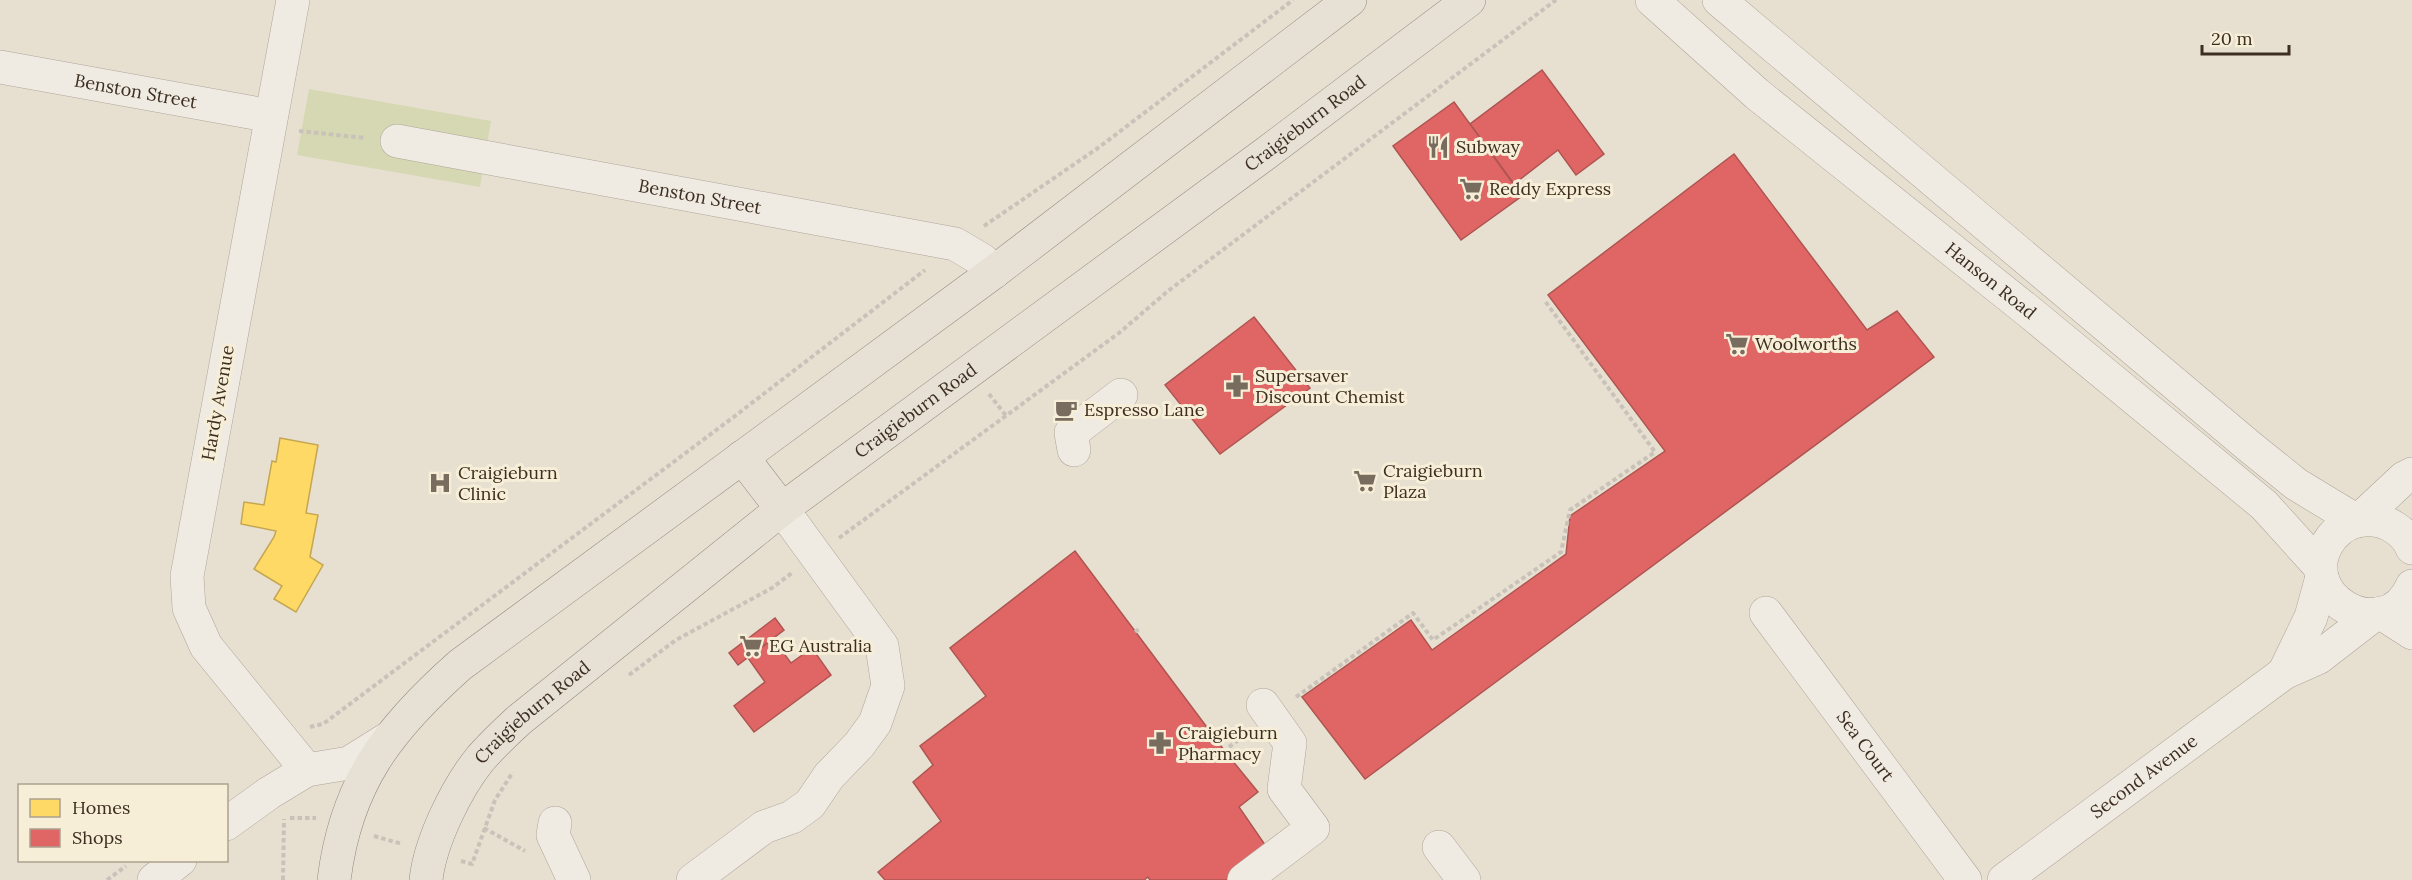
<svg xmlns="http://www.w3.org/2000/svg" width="2412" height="880" font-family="Lora,serif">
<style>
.green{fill:#d6d7b3}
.homes{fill:#ffd966;stroke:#c5a651;stroke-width:1.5}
.shops{fill:#e06666;stroke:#af5551;stroke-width:1.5}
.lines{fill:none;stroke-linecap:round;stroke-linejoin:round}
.minor-casing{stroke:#ada599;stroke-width:34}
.major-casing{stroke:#928b80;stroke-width:34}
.path{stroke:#c8c2b9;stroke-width:4;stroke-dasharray:4.5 3;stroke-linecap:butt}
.minor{stroke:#efebe3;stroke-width:33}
.major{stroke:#e6e1d4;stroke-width:33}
.labels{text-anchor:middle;stroke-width:6;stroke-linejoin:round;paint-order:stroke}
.street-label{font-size:18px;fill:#3d2e20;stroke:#f7eed8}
.poi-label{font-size:18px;fill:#3d2e20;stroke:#f7eed8;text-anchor:start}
</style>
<rect width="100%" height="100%" fill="#e7e0d1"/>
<path class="green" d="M309,89L491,121L480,187L297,155Z"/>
<path class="homes" d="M280,438L318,445L306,513L318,515L310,557L323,565L296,612L274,599L282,586L254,569L274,537L276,531L241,524L244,502L264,505L272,461L276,462Z"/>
<g class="shops">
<path d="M1542,70L1604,154L1576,175L1558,150L1514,184L1470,124Z"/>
<path d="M1454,102L1522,196L1461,240L1393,146Z"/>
<path d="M1734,154L1867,330L1897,311L1934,357L1365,779L1302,697L1411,620L1432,650L1566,554L1570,516L1665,451L1548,295Z"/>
<path d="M1254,317L1310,388L1220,454L1165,385Z"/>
<path d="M1075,551L1227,754L1258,792L1239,807L1270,852L1232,880H1150L1148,877L1144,880H885L878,872L941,821L913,782L933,765L920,746L986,696L950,648Z"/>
<path d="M775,618L784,630L738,665L729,653Z"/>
<path d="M773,639L791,663L812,648L831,675L754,732L734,706L765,682L748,658Z"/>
</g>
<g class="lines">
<g class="minor-casing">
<g id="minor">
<path d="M293,0L187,576L189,608L206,646L307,770"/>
<path id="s1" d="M1652,0L1757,94L2027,310L2264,505L2321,568"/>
<path d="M1719,0L2250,447L2296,484L2357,521"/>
<path id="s2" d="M0,67L271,116"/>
<path id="s3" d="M397,141L955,244L982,260L994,272"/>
<path d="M1074,450L1071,433L1121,395"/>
<path d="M2359,520L2404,478L2412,474"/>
<path d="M2412,548C2406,533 2389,521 2373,520C2357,518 2342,525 2332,537C2288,593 2384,651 2412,586"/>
<path id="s4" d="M1766,613L1965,880"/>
<path d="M2381,613L2412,633"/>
<path d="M2284,673L2311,617L2322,577"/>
<path d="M555,823L553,835L574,880"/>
<path d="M226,824L269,793L307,770L349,763L389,738"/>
<path d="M1439,847L1464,880"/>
<path d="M154,880L180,860"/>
<path d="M693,880L764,827L792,817L810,804L829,776L859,745L875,723L888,686L882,646L782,509"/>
<path d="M1244,880L1313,828L1284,789L1290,743L1263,705"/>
<path id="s5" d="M2004,880L2284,673L2318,658L2375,614"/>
</g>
</g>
<g class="major-casing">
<g id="major">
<path d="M742,457L782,509"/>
<path d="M334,880C346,783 388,729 460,665L994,272L1350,0"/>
<path id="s6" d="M426,880C430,842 456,789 480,759C492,745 506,732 519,720L782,509L1265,154L1469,0"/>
</g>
</g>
<g class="path">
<path d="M299,131L366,138"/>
<path d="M984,226L1098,148L1293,0"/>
<path d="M989,394L1007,417"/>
<path d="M839,538L1119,333L1168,291L1556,0"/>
<path d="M1135,632L1140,628"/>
<path d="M629,675L676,640L772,588L792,573"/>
<path d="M1296,697L1413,613L1433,640L1561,552L1570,510L1655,452L1545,301"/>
<path d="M310,727L323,724L731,419L925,270"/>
<path d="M1229,747L1247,734"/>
<path d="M290,818H316"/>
<path d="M484,828L525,851"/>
<path d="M374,836L402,844"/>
<path d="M461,861L472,864L495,800L513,772"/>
<path d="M107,880L126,866"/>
<path d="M283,880L284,819"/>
</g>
<use href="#minor" class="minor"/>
<use href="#major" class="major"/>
</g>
<defs>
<g id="restaurant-bare" transform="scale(1.8)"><path d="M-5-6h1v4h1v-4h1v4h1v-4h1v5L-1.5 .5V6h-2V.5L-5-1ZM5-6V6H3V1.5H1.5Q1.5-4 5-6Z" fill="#786c5e" stroke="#f7eed8" stroke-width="2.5" paint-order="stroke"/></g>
<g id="supermarket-bare" transform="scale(1.8)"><path d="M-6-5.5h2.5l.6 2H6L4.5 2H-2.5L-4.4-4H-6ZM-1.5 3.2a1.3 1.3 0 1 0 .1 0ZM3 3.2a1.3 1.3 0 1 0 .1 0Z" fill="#786c5e" stroke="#f7eed8" stroke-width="2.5" paint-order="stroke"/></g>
<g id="pharmacy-bare" transform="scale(1.8)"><path d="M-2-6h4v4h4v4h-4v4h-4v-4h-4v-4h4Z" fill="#786c5e" stroke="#f7eed8" stroke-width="2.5" paint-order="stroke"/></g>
<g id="cafe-bare" transform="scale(1.8)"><path d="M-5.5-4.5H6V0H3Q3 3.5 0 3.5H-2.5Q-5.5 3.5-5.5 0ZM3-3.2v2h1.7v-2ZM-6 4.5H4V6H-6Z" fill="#786c5e" stroke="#f7eed8" stroke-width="2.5" paint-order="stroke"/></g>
<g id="hospital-bare" transform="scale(1.8)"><path d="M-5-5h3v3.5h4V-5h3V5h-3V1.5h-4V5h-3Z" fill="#786c5e" stroke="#f7eed8" stroke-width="2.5" paint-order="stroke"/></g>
</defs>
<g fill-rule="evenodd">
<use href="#restaurant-bare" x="1438" y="147"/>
<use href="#supermarket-bare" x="1471" y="189"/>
<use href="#supermarket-bare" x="1737" y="344"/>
<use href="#pharmacy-bare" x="1237" y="386"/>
<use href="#cafe-bare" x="1066" y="410"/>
<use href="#supermarket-bare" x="1365" y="481"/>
<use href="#hospital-bare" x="440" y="483"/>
<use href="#supermarket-bare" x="751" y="646"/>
<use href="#pharmacy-bare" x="1160" y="743"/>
</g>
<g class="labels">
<g class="street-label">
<text dy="6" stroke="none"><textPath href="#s2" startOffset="138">Benston Street</textPath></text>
<text dy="6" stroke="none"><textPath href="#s6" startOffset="1176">Craigieburn Road</textPath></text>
<text dy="6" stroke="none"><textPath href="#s3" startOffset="308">Benston Street</textPath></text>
<text dy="6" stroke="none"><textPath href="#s1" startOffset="440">Hanson Road</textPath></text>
<text transform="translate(218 403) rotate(-80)" y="6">Hardy Avenue</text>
<text dy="6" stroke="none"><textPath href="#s6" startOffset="692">Craigieburn Road</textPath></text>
<text dy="6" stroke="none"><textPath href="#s6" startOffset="204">Craigieburn Road</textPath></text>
<text dy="6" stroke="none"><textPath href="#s4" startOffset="166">Sea Court</textPath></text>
<text dy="6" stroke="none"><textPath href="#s5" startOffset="174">Second Avenue</textPath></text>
</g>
<g class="poi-label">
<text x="1456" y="153">Subway</text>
<text x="1489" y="195">Reddy Express</text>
<text x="1755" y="350">Woolworths</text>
<text x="1255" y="382">Supersaver<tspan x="1255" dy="21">Discount Chemist</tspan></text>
<text x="1084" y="416">Espresso Lane</text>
<text x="1383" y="477">Craigieburn<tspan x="1383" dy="21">Plaza</tspan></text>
<text x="458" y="479">Craigieburn<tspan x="458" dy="21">Clinic</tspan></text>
<text x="769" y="652">EG Australia</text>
<text x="1178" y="739">Craigieburn<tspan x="1178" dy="21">Pharmacy</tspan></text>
</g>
</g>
<rect x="18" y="784" width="210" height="78" fill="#f7eed8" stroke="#ada18e" stroke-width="1.5"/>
<rect x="30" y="799" width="30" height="18" fill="#ffd966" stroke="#ada18e" stroke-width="1.5"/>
<text x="72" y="814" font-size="18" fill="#3d2e20">Homes</text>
<rect x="30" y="829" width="30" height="18" fill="#e06666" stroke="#ada18e" stroke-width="1.5"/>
<text x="72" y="844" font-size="18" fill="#3d2e20">Shops</text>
<path d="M2202 45v9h87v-9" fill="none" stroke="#3d2e20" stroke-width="3"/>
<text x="2211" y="45" font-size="18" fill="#3d2e20" stroke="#f7eed8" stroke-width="4.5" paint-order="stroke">20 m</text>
</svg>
